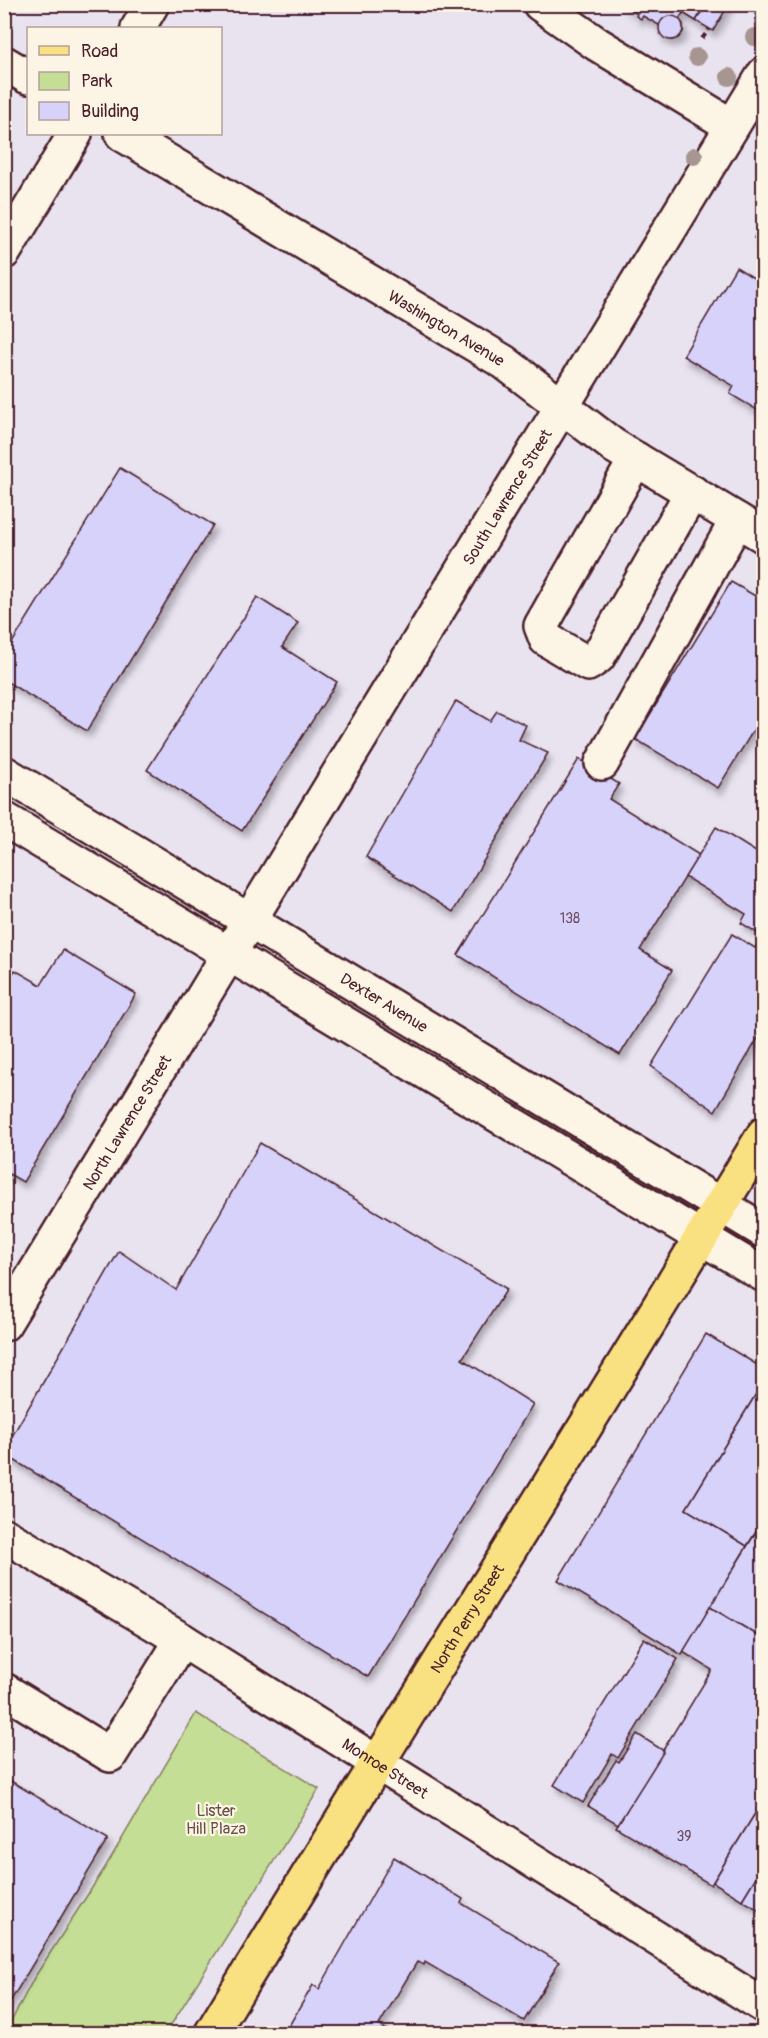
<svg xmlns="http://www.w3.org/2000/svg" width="768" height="2038" font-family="Pangolin,sans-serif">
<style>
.built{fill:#e9e3f0;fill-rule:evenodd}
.green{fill:#c4de95;stroke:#877e60;stroke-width:1.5}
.building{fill:#d6d2fa;stroke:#4a1f2b;stroke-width:1.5;filter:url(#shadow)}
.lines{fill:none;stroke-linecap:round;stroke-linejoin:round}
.minor-casing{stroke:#4a1f2b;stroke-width:38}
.major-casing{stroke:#4a1f2b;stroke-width:38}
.path{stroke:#4a1f2b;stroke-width:4;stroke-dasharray:6 4.5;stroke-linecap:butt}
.minor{stroke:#fcf5e5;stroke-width:33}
.major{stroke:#f9e181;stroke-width:33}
.tree{fill:#a69590}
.labels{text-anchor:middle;stroke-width:4.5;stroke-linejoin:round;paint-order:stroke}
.number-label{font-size:14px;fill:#6d4c5f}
.street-label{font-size:16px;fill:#4a1f2b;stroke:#fcf5e5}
.park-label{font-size:16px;fill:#684f46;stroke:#fcf5e5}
</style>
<defs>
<filter id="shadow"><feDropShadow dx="3.5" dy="6" stdDeviation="3" flood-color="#0004"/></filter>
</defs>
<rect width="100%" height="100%" fill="#f1eaeb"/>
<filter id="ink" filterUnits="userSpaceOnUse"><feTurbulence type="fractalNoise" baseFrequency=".0167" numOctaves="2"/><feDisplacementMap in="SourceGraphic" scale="12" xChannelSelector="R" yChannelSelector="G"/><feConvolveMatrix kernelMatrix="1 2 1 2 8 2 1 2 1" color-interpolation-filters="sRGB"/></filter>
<g filter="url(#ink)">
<path class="built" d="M5,5H763V2033H5ZM28,28H220V134H28Z"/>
<path class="green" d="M196,1713L319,1789L166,2033H5L34,1978L106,1866Z"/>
<g class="building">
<path d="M622,4H706L696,21L683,13L679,19L683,24V32L678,38L672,40L665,38L660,32L659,25L643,16L641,19L636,16L637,14Z"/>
<path d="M688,4H706L696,21L683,13Z"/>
<path d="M706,4H729L713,31L696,21Z"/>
<circle cx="671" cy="28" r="12"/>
<path d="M764,221V243L754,238Z"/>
<path d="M736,267L760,282L764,276V414L730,394L734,386L683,356Z"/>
<path d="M120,468L213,525L87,731L4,680V656Z"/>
<path d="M731,582L764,601V713L718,788L635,739Z"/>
<path d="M257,597L298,623L282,647L337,682L242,831L147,770Z"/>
<path d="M456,701L490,721L497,711L526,725L519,740L548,753L453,912L366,857Z"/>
<path d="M579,759L619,784L609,799L699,855L640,950L672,970L620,1055L458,955Z"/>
<path d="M716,827L764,857V937L741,923L746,914L685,877Z"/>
<path d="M732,934L755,948L760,942L764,944V1028L715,1111L651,1066Z"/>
<path d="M63,950L136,994L23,1182L4,1171V987L15,970L41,985Z"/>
<path d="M260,1143L507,1289L462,1359L533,1404L368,1677L4,1454V1450L119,1251L176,1290Z"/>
<path d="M706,1334L764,1369V1381L686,1509L747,1546L682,1655L558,1580Z"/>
<path d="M764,1381V1519L747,1546L686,1509Z"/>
<path d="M764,1519V1639L710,1607Z"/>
<path d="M710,1607L764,1639V1799L711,1885L616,1827L712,1670L683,1652Z"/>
<path d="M644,1638L678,1659L618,1758L612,1754L583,1803L554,1785Z"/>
<path d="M637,1734L664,1751L618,1824L588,1806L616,1760L619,1762Z"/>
<path d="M4,1777L108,1839L4,2012Z"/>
<path d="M764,1799V1864L742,1900L713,1882Z"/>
<path d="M394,1857L463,1899L461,1903L559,1962L524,2021L425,1962L424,1965L417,1962L379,2025L393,2034H284L313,1985L319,1989Z"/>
<path d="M764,1864V1913L742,1900Z"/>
</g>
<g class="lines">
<g class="minor-casing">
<g id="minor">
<path d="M540,4L597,44L732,126"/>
<path d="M138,28L152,4"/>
<path d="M4,63L28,77"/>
<path id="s1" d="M122,134L504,362L614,446L764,536"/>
<path d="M4,252L75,134"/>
<path d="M636,459L541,626L546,639L588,664L598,657L692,492"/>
<path d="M602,763L737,520"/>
<path id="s2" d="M4,773L764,1231"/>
<path d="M4,819L764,1275"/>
<path id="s3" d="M4,1324L764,74"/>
<path id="s4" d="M4,1535L182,1640L764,2006"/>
<path d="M4,1690L110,1755L182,1640"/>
</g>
</g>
<g class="major-casing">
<g id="major">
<path id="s5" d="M211,2034C394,1733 582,1436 764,1134"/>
</g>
</g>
<path class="path" d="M702,39L709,29"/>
<use href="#minor" class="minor"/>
<use href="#major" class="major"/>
</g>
<g class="tree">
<circle cx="754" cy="37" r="9"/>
<circle cx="697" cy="57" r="9"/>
<circle cx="729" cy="77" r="9"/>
<circle cx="694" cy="156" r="9"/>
</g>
</g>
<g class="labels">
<g class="number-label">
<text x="570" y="923">138</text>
<text x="684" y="1841">39</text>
</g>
<g class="street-label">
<text dy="6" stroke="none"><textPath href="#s1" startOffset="378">Washington Avenue</textPath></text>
<text dy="6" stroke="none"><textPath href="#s3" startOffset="968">South Lawrence Street</textPath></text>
<text dy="6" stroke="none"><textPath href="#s2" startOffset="444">Dexter Avenue</textPath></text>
<text dy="6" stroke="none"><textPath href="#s3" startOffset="236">North Lawrence Street</textPath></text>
<text dy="6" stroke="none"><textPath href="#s5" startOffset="488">North Perry Street</textPath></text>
<text dy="6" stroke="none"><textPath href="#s4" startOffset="447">Monroe Street</textPath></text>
</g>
<g class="park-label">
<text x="216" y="1816">Lister<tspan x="216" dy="18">Hill Plaza</tspan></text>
</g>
</g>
<rect width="768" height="2038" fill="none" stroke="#fcf5e5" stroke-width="24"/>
<rect x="12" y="12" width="744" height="2014" fill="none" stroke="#4a1f2b" stroke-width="2" filter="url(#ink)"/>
<rect x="27" y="27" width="195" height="108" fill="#fcf5e5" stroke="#b59f9b" stroke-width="1.5"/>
<rect x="39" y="46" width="30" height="9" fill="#f9e181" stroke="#b59f9b" stroke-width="1.5"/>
<text x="81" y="57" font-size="18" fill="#4a1f2b">Road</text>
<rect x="39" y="72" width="30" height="18" fill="#c4de95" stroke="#b59f9b" stroke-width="1.5"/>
<text x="81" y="87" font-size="18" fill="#4a1f2b">Park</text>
<rect x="39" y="102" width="30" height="18" fill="#d6d2fa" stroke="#b59f9b" stroke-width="1.5"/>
<text x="81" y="117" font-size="18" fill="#4a1f2b">Building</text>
</svg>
